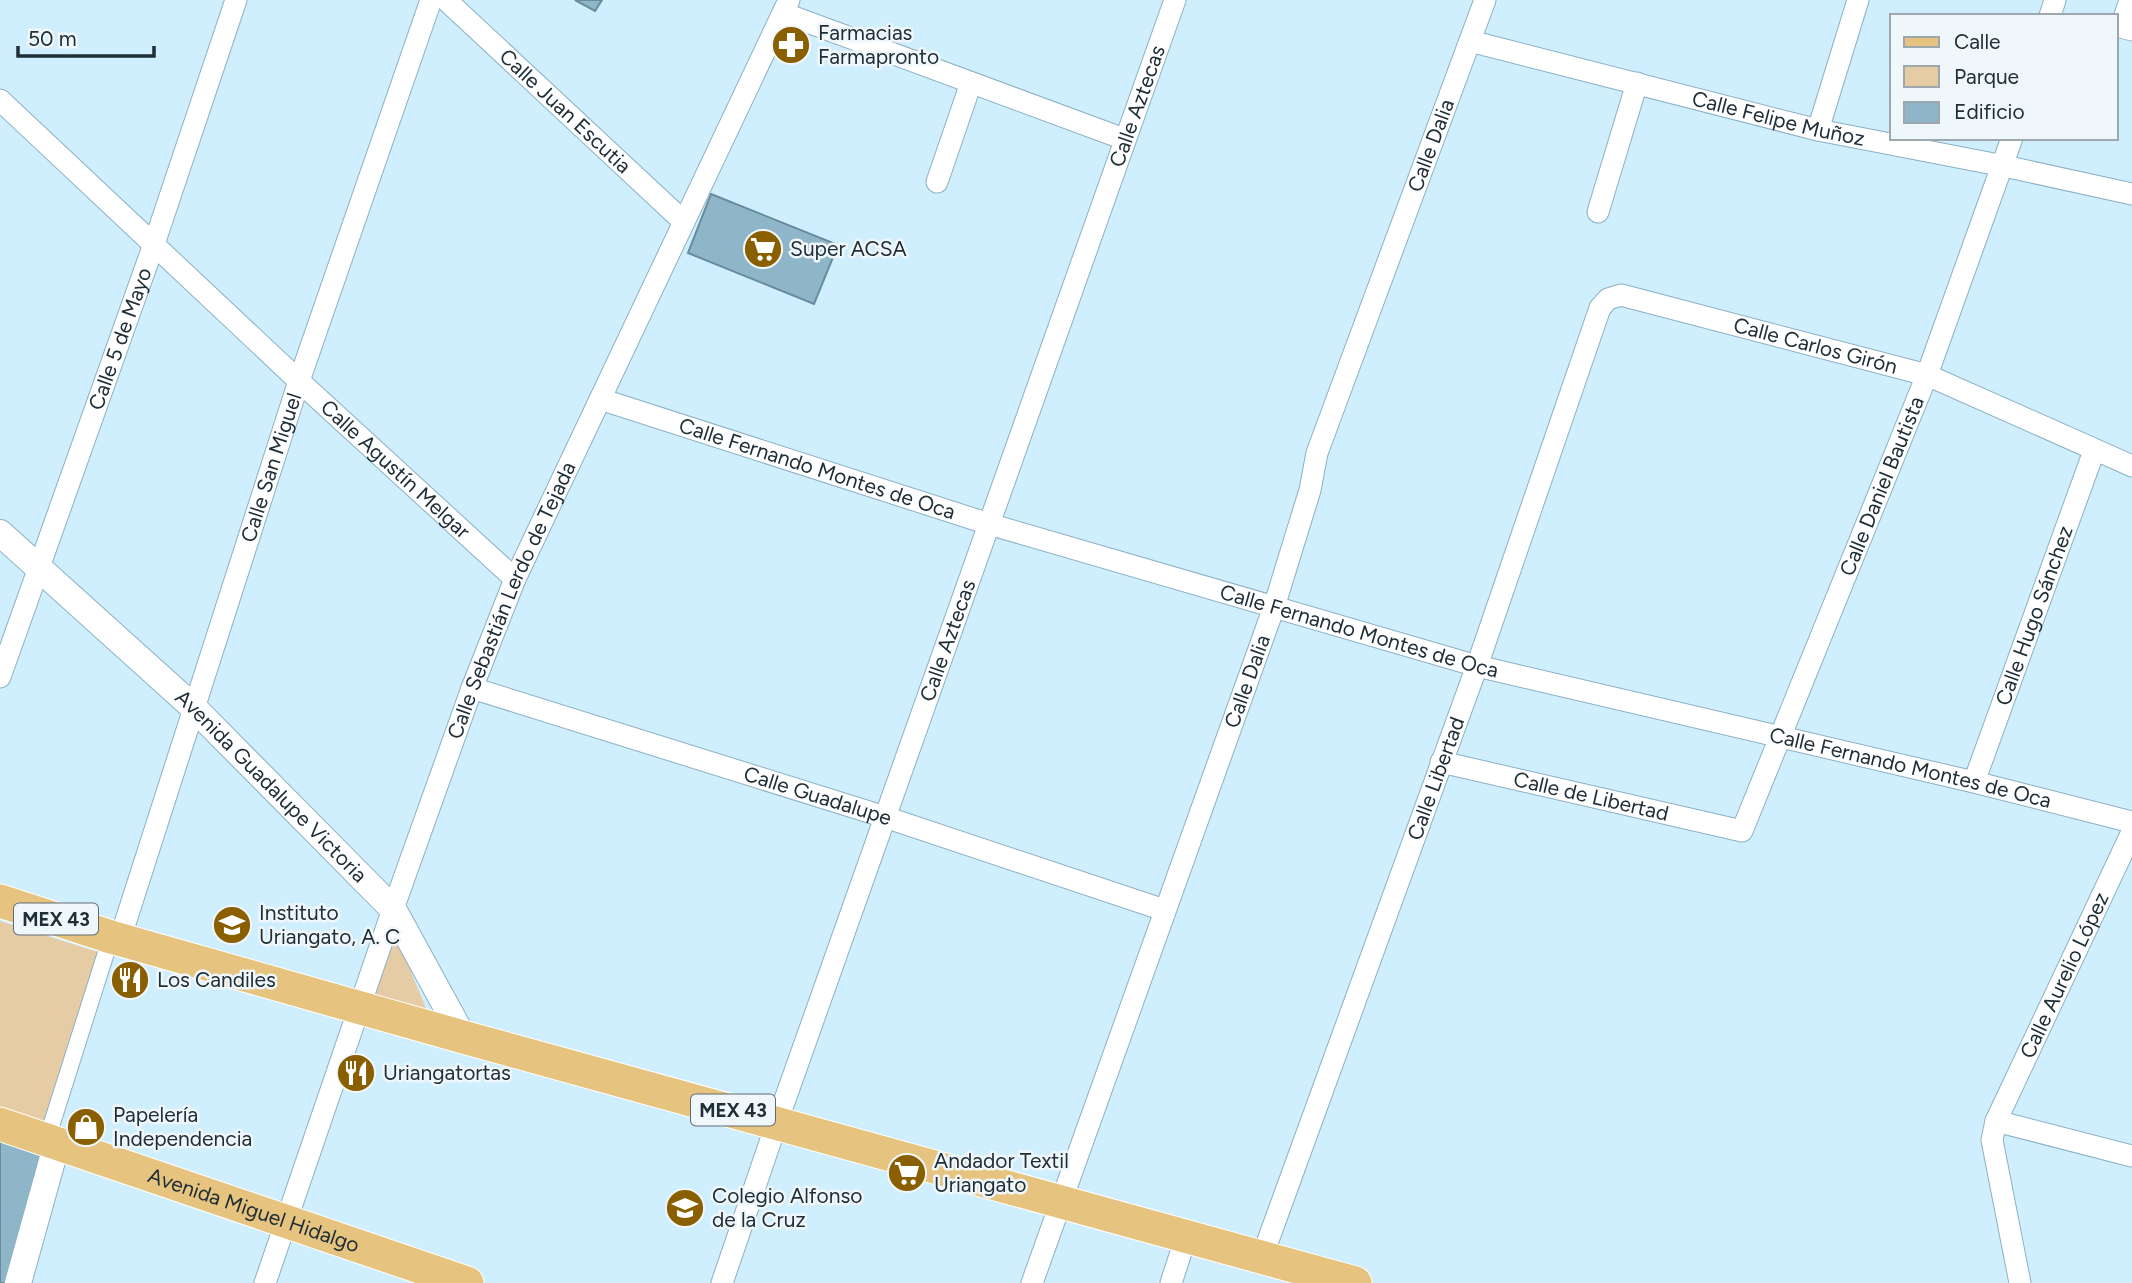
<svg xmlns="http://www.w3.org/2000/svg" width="2132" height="1283" font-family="Figtree,sans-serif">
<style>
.green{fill:#e5cca5}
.building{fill:#8fb6c8;stroke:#678c9d;stroke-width:2}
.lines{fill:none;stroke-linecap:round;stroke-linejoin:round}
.pedestrian-casing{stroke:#8bb1c4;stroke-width:18}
.minor-casing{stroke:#8bb1c4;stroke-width:23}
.tertiary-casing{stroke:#8bb1c4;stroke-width:28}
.primary-casing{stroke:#fff;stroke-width:35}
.pedestrian{stroke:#fff;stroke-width:16}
.minor{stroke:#fff;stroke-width:21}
.tertiary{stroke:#fff;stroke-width:26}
.primary{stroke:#e6c37e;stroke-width:33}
.labels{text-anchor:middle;stroke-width:5;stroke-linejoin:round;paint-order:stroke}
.shield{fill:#f0f7fb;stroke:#5e6b72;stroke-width:2}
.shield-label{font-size:19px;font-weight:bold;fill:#202f37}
.poi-label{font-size:21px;fill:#202f37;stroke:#f0f7fb;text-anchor:start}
.street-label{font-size:21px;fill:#202f37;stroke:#f0f7fb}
</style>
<rect width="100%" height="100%" fill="#cfeefe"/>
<g class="green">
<path d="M0,921L101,953L43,1131L0,1117Z"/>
<path d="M395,933L432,1023L368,1002Z"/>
</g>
<g class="building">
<path d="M575,0H602L595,11Z"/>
<path d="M711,194L838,245L814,304L688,253Z"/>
<path d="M0,1139L53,1158L17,1283H0Z"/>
</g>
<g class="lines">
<g class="pedestrian-casing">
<path id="pedestrian" d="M47,1139L111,937"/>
</g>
<g class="minor-casing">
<g id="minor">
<path id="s1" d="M446,0L684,222"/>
<path d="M2130,0L2121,27L2132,30"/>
<path d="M783,13L1124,139"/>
<path d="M2050,16L2055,0"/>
<path id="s2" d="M1470,41L1818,130L2004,166L2132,194"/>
<path id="s3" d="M0,100L299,381L515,579"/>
<path d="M1818,130L1858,0"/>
<path d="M937,182L971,83"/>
<path d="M1598,212L1637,83"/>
<path id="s4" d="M600,399L989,524L1477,666L1974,782L2132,822"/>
<path id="s5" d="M0,677L154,244L236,0"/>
<path id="s6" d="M472,688L885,817L1164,910"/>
<path id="s7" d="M1441,762L1742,831L1927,375L2012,138"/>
<path id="s8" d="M1974,782L2094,451"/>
<path id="s9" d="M120,939L299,381L431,0"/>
<path d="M1996,1121L2132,1156"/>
<path id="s10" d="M1262,1257L1477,666L1600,308L1608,299L1621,295L1927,375L2132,466"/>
<path id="s11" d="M265,1283L393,909L472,688L515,579L789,0"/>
<path id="s12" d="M722,1283L777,1122L1175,0"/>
<path id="s13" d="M1032,1283L1274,607L1310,490L1317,453L1485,0"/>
<path d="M1171,1283L1186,1237"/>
<path id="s14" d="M2020,1283L1992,1140L1996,1121L2132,832"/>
</g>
</g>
<g class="tertiary-casing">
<g id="tertiary">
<path id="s15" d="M0,533L193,707L393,909L463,1037"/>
<path d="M18,1283L57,1143"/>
</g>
</g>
<g class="primary-casing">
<g id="primary">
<path d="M0,901L111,937L463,1037L1355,1283"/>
<path id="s16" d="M0,1124L467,1283"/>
</g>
</g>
<use href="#pedestrian" class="pedestrian"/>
<use href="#minor" class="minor"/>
<use href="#tertiary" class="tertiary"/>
<use href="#primary" class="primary"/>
</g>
<defs>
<g id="pharmacy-disc" transform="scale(2.0125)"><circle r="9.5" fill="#895f00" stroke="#f0f7fb"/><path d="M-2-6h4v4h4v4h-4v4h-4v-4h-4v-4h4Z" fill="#fff"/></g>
<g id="supermarket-disc" transform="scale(2.0125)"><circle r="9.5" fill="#895f00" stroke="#f0f7fb"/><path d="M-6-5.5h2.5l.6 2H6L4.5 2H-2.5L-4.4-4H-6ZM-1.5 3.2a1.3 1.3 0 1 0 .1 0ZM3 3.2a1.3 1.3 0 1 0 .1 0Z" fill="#fff"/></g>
<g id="university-disc" transform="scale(2.0125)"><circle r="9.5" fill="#895f00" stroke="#f0f7fb"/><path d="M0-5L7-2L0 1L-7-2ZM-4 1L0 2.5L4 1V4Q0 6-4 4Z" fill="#fff"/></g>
<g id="restaurant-disc" transform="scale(2.0125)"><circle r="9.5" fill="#895f00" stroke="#f0f7fb"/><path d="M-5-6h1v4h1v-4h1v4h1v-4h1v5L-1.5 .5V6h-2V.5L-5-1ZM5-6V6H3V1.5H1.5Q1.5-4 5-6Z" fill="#fff"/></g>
<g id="shop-disc" transform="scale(2.0125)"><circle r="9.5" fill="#895f00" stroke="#f0f7fb"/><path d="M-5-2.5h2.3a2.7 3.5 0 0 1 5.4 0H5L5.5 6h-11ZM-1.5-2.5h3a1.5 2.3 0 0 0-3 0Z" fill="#fff"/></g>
<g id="school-disc" transform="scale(2.0125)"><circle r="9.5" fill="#895f00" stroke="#f0f7fb"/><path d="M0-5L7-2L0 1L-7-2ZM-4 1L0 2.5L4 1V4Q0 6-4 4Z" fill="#fff"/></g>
</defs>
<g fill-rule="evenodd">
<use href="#pharmacy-disc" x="791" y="45"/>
<use href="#supermarket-disc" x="763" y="249"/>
<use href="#university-disc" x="232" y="925"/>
<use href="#restaurant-disc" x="130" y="980"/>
<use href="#restaurant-disc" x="356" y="1073"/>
<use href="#shop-disc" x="86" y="1127"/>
<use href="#supermarket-disc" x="907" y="1173"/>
<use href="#school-disc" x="685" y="1208"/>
</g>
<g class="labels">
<g class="shield">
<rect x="14" y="903.5" width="84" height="31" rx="5"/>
<rect x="691" y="1094.5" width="84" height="31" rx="5"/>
</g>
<g class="shield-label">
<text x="56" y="926">MEX 43</text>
<text x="733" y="1117">MEX 43</text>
</g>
<g class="poi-label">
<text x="818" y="40">Farmacias<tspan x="818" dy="24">Farmapronto</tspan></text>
<text x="790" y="256">Super ACSA</text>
<text x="259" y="920">Instituto<tspan x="259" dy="24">Uriangato, A. C</tspan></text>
<text x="157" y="987">Los Candiles</text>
<text x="383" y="1080">Uriangatortas</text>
<text x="113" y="1122">Papelería<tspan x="113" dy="24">Independencia</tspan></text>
<text x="934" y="1168">Andador Textil<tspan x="934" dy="24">Uriangato</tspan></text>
<text x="712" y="1203">Colegio Alfonso<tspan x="712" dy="24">de la Cruz</tspan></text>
</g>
<g class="street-label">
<text dy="7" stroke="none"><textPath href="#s12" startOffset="1248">Calle Aztecas</textPath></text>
<text dy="7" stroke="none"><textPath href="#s1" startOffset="163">Calle Juan Escutia</textPath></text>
<text dy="7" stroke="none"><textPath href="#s2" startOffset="318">Calle Felipe Muñoz</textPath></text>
<text dy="7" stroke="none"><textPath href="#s13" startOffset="1206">Calle Dalia</textPath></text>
<text dy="7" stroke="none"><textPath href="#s5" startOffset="359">Calle 5 de Mayo</textPath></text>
<text dy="7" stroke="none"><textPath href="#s10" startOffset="1234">Calle Carlos Girón</textPath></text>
<text dy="7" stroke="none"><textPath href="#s9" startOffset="495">Calle San Miguel</textPath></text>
<text dy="7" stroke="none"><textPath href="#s3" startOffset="541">Calle Agustín Melgar</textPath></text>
<text dy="7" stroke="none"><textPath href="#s4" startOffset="228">Calle Fernando Montes de Oca</textPath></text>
<text dy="7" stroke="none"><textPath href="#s7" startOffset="681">Calle Daniel Bautista</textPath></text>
<text dy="7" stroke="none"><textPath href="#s11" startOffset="726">Calle Sebastián Lerdo de Tejada</textPath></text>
<text dy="7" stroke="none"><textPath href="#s8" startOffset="177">Calle Hugo Sánchez</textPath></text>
<text dy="7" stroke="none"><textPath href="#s4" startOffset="794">Calle Fernando Montes de Oca</textPath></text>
<text dy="7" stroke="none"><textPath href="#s12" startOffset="681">Calle Aztecas</textPath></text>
<text dy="7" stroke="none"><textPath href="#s13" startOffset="639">Calle Dalia</textPath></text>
<text dy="7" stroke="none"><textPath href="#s4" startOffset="1362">Calle Fernando Montes de Oca</textPath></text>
<text dy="7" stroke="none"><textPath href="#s10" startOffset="509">Calle Libertad</textPath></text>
<text dy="7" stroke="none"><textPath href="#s15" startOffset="371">Avenida Guadalupe Victoria</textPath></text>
<text dy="7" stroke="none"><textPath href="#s6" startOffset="362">Calle Guadalupe</textPath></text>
<text dy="7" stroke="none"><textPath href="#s7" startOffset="154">Calle de Libertad</textPath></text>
<text dy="7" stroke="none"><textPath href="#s14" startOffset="326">Calle Aurelio López</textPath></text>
<text dy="7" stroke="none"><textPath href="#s16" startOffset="268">Avenida Miguel Hidalgo</textPath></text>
</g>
</g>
<rect x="1890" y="14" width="228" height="126" fill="#f0f7fb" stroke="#9da7ad" stroke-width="2"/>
<rect x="1904" y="37" width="35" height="10" fill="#e6c37e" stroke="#9da7ad" stroke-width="2"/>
<text x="1954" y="49" font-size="21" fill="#202f37">Calle</text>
<rect x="1904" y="66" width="35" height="21" fill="#e5cca5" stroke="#9da7ad" stroke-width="2"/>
<text x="1954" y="84" font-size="21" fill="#202f37">Parque</text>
<rect x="1904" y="102" width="35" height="21" fill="#8fb6c8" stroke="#9da7ad" stroke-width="2"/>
<text x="1954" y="119" font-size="21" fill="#202f37">Edificio</text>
<path d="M18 46v10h136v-10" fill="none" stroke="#202f37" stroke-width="3.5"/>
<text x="28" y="46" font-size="21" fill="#202f37" stroke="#f0f7fb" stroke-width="5" paint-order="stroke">50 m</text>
</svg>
